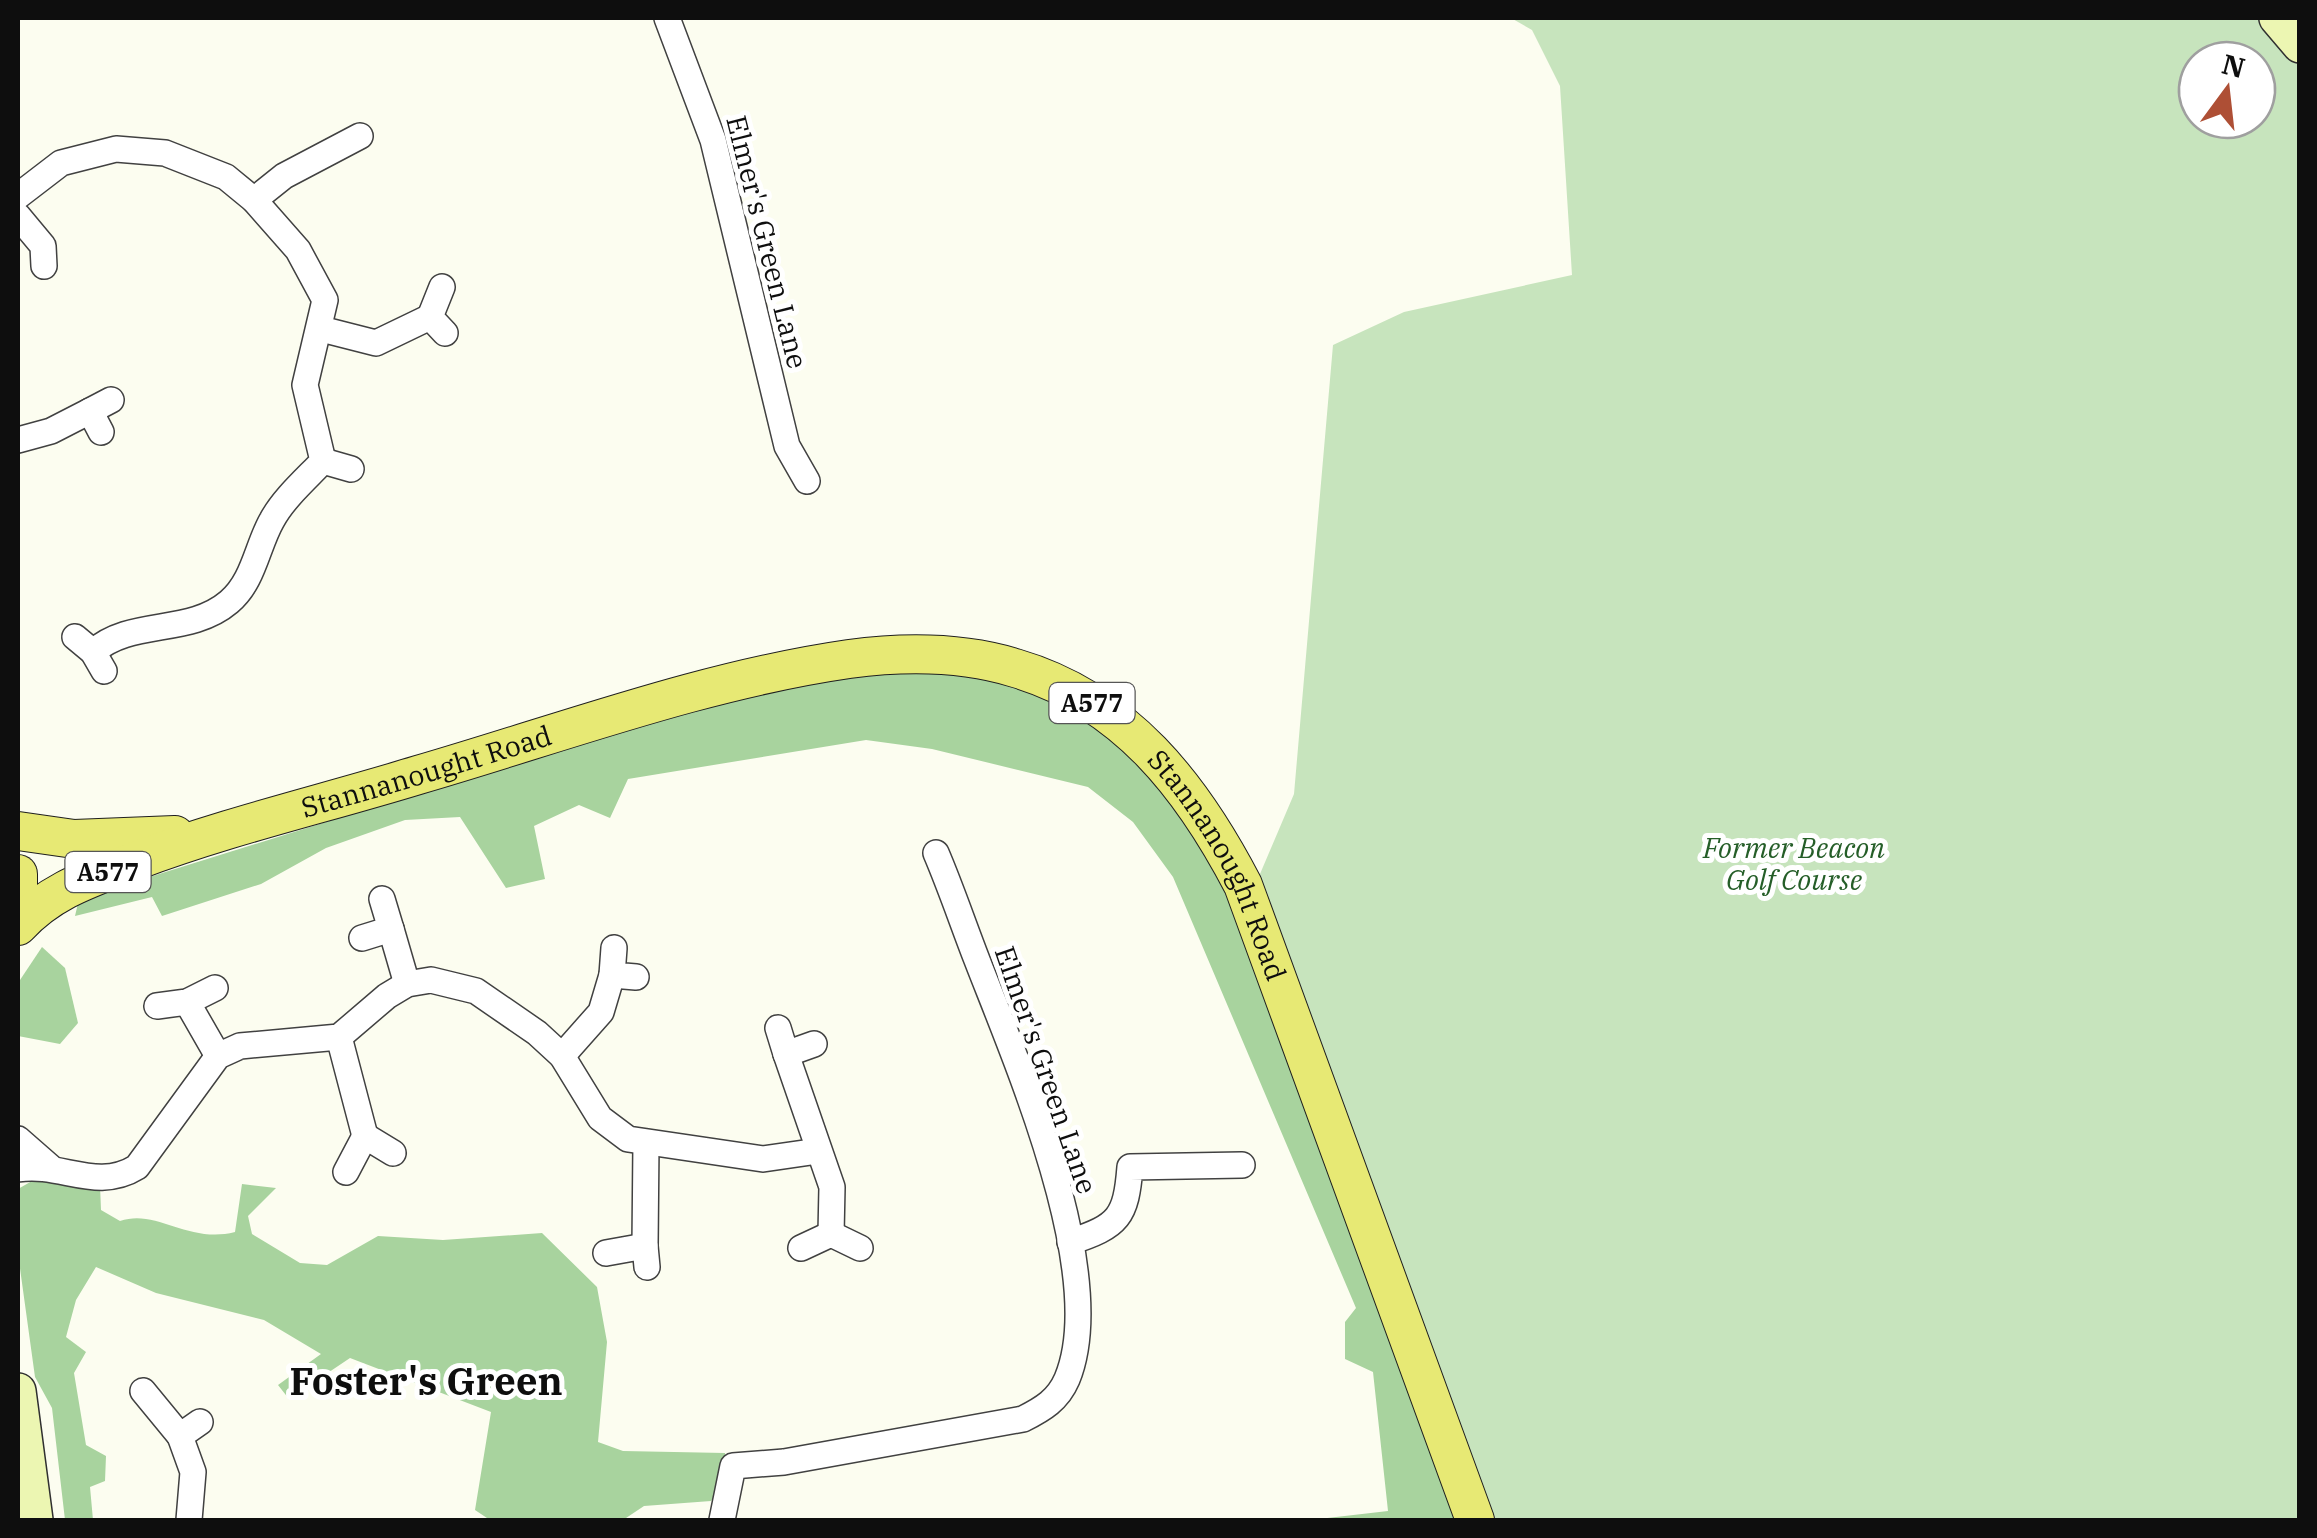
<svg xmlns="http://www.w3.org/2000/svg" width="2317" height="1538" font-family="'IBM Plex Serif',serif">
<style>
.green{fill:#c7e4bd;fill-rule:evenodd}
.forest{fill:#a8d39e}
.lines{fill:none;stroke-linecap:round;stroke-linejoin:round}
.street-casing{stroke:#414141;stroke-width:28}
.secondary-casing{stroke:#303030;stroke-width:38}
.primary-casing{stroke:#1f1f1f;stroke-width:40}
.street{stroke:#fff;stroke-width:25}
.secondary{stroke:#ecf6b2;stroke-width:35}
.primary{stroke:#e7e974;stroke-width:38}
.labels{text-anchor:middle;stroke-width:10;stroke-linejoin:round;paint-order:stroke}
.shield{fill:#fff;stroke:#565656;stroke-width:2.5}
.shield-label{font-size:25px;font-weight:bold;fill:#0e0e0e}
.street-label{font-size:28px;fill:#0e0e0e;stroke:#fff}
.park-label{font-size:28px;font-style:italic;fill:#255e28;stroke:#fff}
.district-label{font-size:38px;font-weight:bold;fill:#0e0e0e;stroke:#fff}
</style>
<rect width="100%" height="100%" fill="#fcfdf0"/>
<path class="green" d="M1511,18H2277L2300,45L2299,1520H1487L1356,1139L1257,881L1294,794L1333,345L1404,312L1572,275L1560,86L1532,30ZM2197,60H2257V120H2197Z"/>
<g class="forest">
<path d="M969,668L1088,708L1219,851L1470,1520H1310L1388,1511L1373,1372L1345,1359V1322L1356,1308L1173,877L1133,822L1088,787L932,749L866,740L628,779L610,818L579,805L534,826L545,879L506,888L460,817L405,820L326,848L261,884L162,916L152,897L75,916L79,899L611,733L806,677Z"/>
<path d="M42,947L65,968L78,1023L60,1044L18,1036V983Z"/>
<path d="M32,1181L100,1185L101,1210L120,1221C156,1208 188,1244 235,1232L242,1184L276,1188L248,1216L252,1234L300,1263L327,1265L378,1236L443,1240L542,1233L597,1287L607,1342L598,1442L623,1451L725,1453L727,1481L711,1501L644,1506L623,1520H490L475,1510L491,1412L350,1358L289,1399L278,1385L321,1354L264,1320L156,1293L96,1267L76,1300L66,1337L86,1352L74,1373L86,1445L106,1456L105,1481L90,1487L93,1520H65L52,1408L35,1377L18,1254V1189Z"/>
</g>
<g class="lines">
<g class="street-casing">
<g id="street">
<path d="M667,18L713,140L787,446L807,481"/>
<path d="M18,196L61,163L116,149L165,153L226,177L254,200L298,250L325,300L305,385L323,461C306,479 284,498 272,520C257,546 254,581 229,602C189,636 131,618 93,652"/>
<path d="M254,200L284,176L360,136"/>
<path d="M18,216L43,246L44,266"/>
<path d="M442,287L430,317L445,333"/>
<path d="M321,329L376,343L430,317"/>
<path d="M101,432L90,411L111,400"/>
<path d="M18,440L51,431L90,411"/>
<path d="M323,461L351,469"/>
<path d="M75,637L93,652L104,671"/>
<path d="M391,929L407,984"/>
<path d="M362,938L391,929L382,899"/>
<path d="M614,948L612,975L636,977"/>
<path d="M187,1002L218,1056"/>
<path d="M157,1006L187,1002L215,988"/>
<path d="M778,1028L786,1054L814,1044"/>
<path d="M339,1037L365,1136"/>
<path d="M786,1054L832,1187L831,1234"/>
<path d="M562,1056L601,1012L612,975"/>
<path d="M18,1139L50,1167"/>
<path d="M18,1169C61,1162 97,1192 137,1167L218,1056L240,1046L339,1037L387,996L407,984L431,980L476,991L537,1033L562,1056L600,1118L628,1139L763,1159L818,1151"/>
<path d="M346,1172L365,1136L393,1153"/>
<path d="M1070,1242C1119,1226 1126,1217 1130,1167L1242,1165"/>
<path d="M645,1246L646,1143"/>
<path d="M801,1248L831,1234L860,1248"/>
<path d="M606,1253L645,1246L647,1267"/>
<path d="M143,1391L180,1436L200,1422"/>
<path d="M180,1436L193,1472L189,1520"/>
<path d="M722,1520L733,1466L784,1462L1023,1419C1043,1409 1058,1400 1067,1379C1110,1275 1016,1061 977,960C963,924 951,888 936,853"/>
</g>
</g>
<g class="secondary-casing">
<g id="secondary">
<path d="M2277,18L2300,45"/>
<path d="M18,1391L35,1520"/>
</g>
</g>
<g class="primary-casing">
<g id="primary">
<path d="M18,831L74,839L175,835"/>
<path d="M18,874V919"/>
<path id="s1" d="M18,926C51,890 91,878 135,861C228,826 323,804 418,775C559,734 703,680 849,659C902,652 963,652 1015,668C1125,700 1192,787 1243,885L1475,1520"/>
</g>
</g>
<use href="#street" class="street"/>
<use href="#secondary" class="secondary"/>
<use href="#primary" class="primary"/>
</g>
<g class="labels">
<g class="shield">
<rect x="1049.5" y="683" width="85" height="40" rx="8"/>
<rect x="65.5" y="852" width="85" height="40" rx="8"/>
</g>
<g class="shield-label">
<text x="1092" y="712">A577</text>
<text x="108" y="881">A577</text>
</g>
<g class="street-label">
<text transform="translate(767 242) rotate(76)" y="10">Elmer's Green Lane</text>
<text dy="10" stroke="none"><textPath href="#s1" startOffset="440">Stannanought Road</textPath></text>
<text dy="10" stroke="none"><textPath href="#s1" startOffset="1340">Stannanought Road</textPath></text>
<text transform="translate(1046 1070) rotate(71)" y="10">Elmer's Green Lane</text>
</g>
<g class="park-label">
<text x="1794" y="858">Former Beacon<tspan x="1794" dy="32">Golf Course</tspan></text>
</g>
<g class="district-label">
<text x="426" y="1395">Foster's Green</text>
</g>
</g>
<rect width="2317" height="1538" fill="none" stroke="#0e0e0e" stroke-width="40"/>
<g transform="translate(2227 90) rotate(15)"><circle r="48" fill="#ffffff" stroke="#9f9f9f" stroke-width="2.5"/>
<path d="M0-8L18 38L0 25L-18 38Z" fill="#ae4f35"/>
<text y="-15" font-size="28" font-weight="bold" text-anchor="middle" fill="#0e0e0e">N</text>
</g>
</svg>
